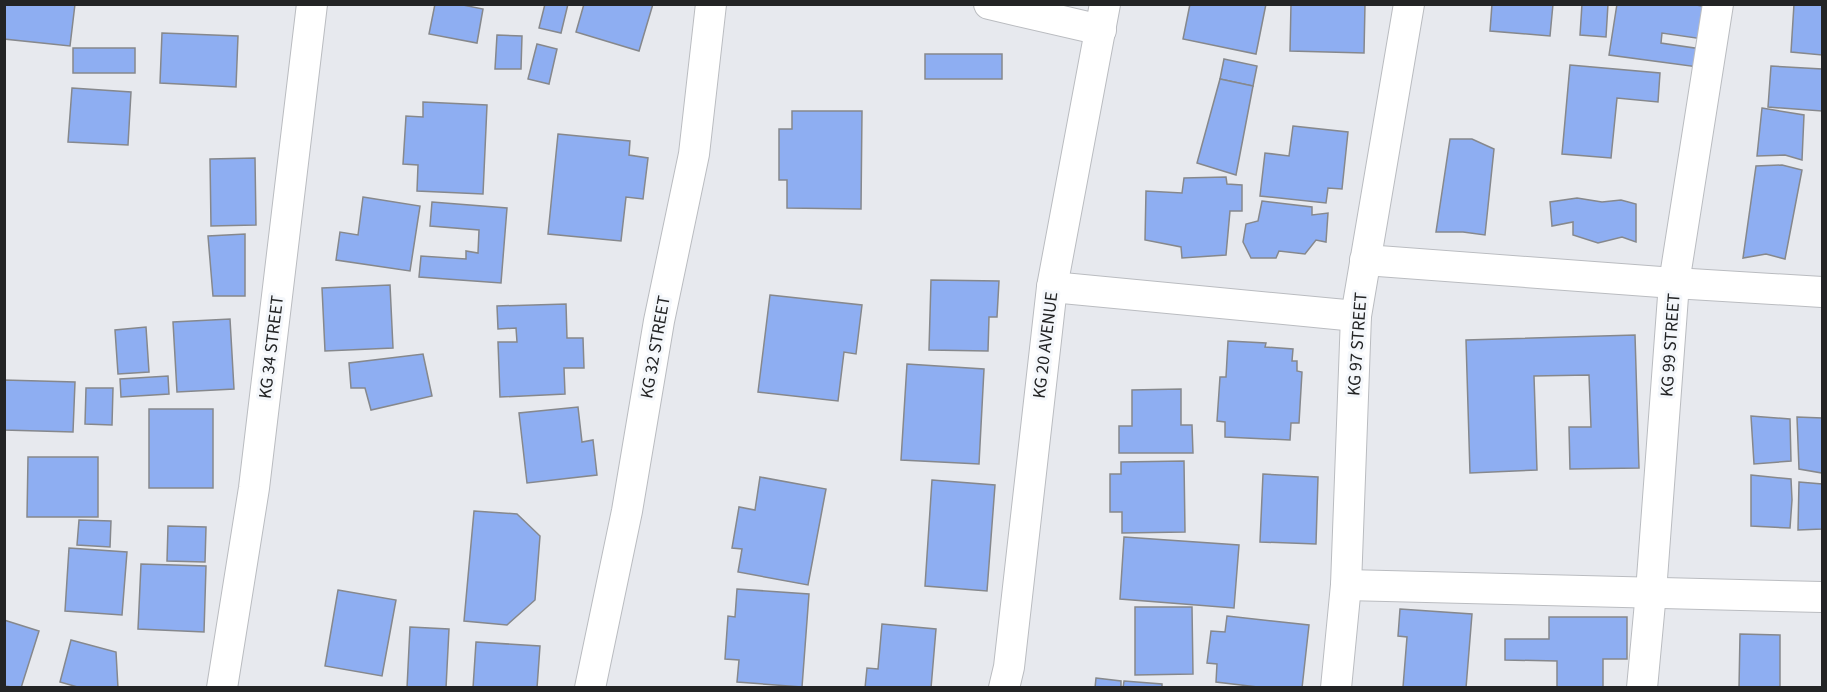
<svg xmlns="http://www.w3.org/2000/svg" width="1827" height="692" font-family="'Source Sans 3',sans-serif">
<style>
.building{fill:#8eaef2;stroke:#86888c;stroke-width:1.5}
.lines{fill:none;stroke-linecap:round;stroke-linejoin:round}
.minor-casing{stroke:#babcc0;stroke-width:32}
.minor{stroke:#fff;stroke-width:30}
.labels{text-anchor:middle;stroke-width:6;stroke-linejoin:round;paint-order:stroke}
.street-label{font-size:18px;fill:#232425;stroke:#f4f7fb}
</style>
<rect width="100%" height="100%" fill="#e7e9ee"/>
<g class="building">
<path d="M4,4H75L70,46L4,39Z"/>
<path d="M435,4H458L483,9L477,43L429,34Z"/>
<path d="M545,4H568L561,33L539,28Z"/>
<path d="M584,4H653L639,51L576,32Z"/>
<path d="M1190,4H1266L1256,54L1183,39Z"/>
<path d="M1291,4H1365L1364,53L1290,51Z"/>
<path d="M1492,4H1553L1550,36L1490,31Z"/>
<path d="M1582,4H1608L1606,37L1580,35Z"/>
<path d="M1617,4H1691L1707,7L1703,39L1662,33L1661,43L1701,49L1698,67L1609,55Z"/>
<path d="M1794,4H1822V55L1791,52Z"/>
<path d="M162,33L238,36L236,87L160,83Z"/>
<path d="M497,35L522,36L521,69H495Z"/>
<path d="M537,44L557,49L549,84L528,79Z"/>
<rect x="73" y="48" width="62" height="25"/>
<rect x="925" y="54" width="77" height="25"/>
<path d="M1224,59L1257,66L1253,86L1220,79Z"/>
<path d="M1570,65L1660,73L1658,102L1617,98L1611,158L1562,154Z"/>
<path d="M1771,66L1822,69V111L1768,107Z"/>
<path d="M1220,79L1253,86L1236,175L1197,163Z"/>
<path d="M72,88L131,92L128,145L68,142Z"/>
<path d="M423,102L487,105L483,194L417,191L418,165L403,164L406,116L423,117Z"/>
<path d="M1762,108L1804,115L1802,160L1785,155L1757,156Z"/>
<path d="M792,111H862L861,209L787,208V180H779V129H792Z"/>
<path d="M1293,126L1348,132L1342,189L1328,188L1326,203L1260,196L1265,153L1289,156Z"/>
<path d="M558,134L630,141L629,155L648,158L643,199L626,197L621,241L548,234Z"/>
<path d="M1450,139H1472L1494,149L1485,235L1463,232H1436Z"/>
<path d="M255,158L256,225L211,226L210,159Z"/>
<path d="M1782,165L1802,170L1785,259L1766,254L1743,258L1756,166Z"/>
<path d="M1226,177L1227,184L1242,185V211H1230L1226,255L1182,258L1181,247L1145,240L1146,191L1182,193L1184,178Z"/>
<path d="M363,197L420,206L410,271L336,260L340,232L358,235Z"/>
<path d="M1577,198L1602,202L1621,200L1636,204V242L1622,237L1598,243L1573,235V222L1552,226L1550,202Z"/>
<path d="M1262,201L1312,207V215L1328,213L1326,242L1316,240L1305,254L1279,251L1276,258H1251L1243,242L1246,224L1258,221Z"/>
<path d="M432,202L507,208L501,283L419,277L421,256L466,259V251L478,253L479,230L430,226Z"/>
<path d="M245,234V296H213L208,236Z"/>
<path d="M931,280L999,281L997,317H989L988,351L929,350Z"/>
<path d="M390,285L393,348L325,351L322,288Z"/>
<path d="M770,295L862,305L856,354L844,352L838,401L758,392Z"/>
<path d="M566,304L567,338H583L584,368H564L565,394L500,397L498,342H517L516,328L498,329L497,306Z"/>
<path d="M230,319L234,389L177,392L173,322Z"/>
<path d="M146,327L149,372L118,374L115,330Z"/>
<path d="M1635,335L1639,468L1570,469L1569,427H1591L1589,375L1534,376L1537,470L1470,473L1466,340Z"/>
<path d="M1228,341L1266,343L1265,347L1293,349L1292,361H1297V371L1302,372L1299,423H1291L1290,440L1225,437V422L1217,421L1220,377H1226Z"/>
<path d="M423,354L432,396L371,410L365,388H351L349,363Z"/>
<path d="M907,364L984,369L979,464L901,460Z"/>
<path d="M168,376L169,394L121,397L120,379Z"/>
<path d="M4,380L75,382L73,432L4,430Z"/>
<path d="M86,388H113L112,425L85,424Z"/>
<path d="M1181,389V425H1192L1193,453H1119V426H1132V390Z"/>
<path d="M578,407L582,442L593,440L597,475L527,483L519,413Z"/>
<rect x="149" y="409" width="64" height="79"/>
<path d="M1751,416L1790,419L1791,461L1754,464Z"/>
<path d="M1797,417L1822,418V473L1799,469Z"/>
<path d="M28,457H98V517H27Z"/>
<path d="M1184,461L1185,532L1122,533V512H1110V474H1121V462Z"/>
<path d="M1263,474L1318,477L1316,544L1260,542Z"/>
<path d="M1751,475L1791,479L1792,500L1790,528L1751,526Z"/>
<path d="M760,477L826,489L808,585L738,572L742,549L732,548L739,507L755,510Z"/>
<path d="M932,480L995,485L987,591L925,586Z"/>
<path d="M1799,482L1822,484V529L1798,530Z"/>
<path d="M474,511L517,514L540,536L535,600L507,625L464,621Z"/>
<path d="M79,520L111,521L110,547L77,545Z"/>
<path d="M168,526L206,527L205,562L167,561Z"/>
<path d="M1124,537L1239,545L1234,608L1120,599Z"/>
<path d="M69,548L127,552L122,615L65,611Z"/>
<path d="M141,564L206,566L204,632L138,629Z"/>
<path d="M737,589L809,594L802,687L737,682L739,660L725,659L728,616L735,617Z"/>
<path d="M338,590L396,600L382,676L325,666Z"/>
<path d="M1135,607H1192L1193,674L1135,675Z"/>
<path d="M1400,609L1472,614L1466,688L1403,687L1407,637L1398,636Z"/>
<path d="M1227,616L1309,625L1302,688H1266L1216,682L1217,664L1207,663L1211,631L1225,632Z"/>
<path d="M1549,617H1627V659H1603V688H1557V661L1505,660V639H1549Z"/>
<path d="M4,620L39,631L21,688L4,686Z"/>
<path d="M882,624L936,629L931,688H865L867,668L878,669Z"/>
<path d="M410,627L449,629L446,688H407Z"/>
<path d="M1740,634L1780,635V688H1739Z"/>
<path d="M71,640L116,652L118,688H81L60,682Z"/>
<path d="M476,642L540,646L537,688H473Z"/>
<path d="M1096,678L1121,681V688H1095Z"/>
<path d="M1124,681L1162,684V688H1123Z"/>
</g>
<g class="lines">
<g class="minor-casing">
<g id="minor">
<path d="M989,4L1101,30"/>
<path d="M1365,260L1674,283L1822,292"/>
<path d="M1052,287L1356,316"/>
<path d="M1346,585L1822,597"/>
<path d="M222,688L254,488L312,4"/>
<path d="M590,688L627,511L659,321L694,154L711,4"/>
<path d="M1004,688L1009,667L1052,287L1105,4"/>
<path d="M1336,688L1346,585L1356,316L1409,4"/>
<path d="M1642,688L1651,592L1674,283L1718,4"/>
</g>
</g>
<use href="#minor" class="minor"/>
</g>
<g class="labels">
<g class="street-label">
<text transform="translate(1357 344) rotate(-86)" y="6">KG 97 STREET</text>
<text transform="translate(1045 345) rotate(-83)" y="6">KG 20 AVENUE</text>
<text transform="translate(1670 345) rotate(-86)" y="6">KG 99 STREET</text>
<text transform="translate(271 347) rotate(-83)" y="6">KG 34 STREET</text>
<text transform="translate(655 347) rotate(-80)" y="6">KG 32 STREET</text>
</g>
</g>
<rect width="1827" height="692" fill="none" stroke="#232425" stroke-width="12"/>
</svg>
